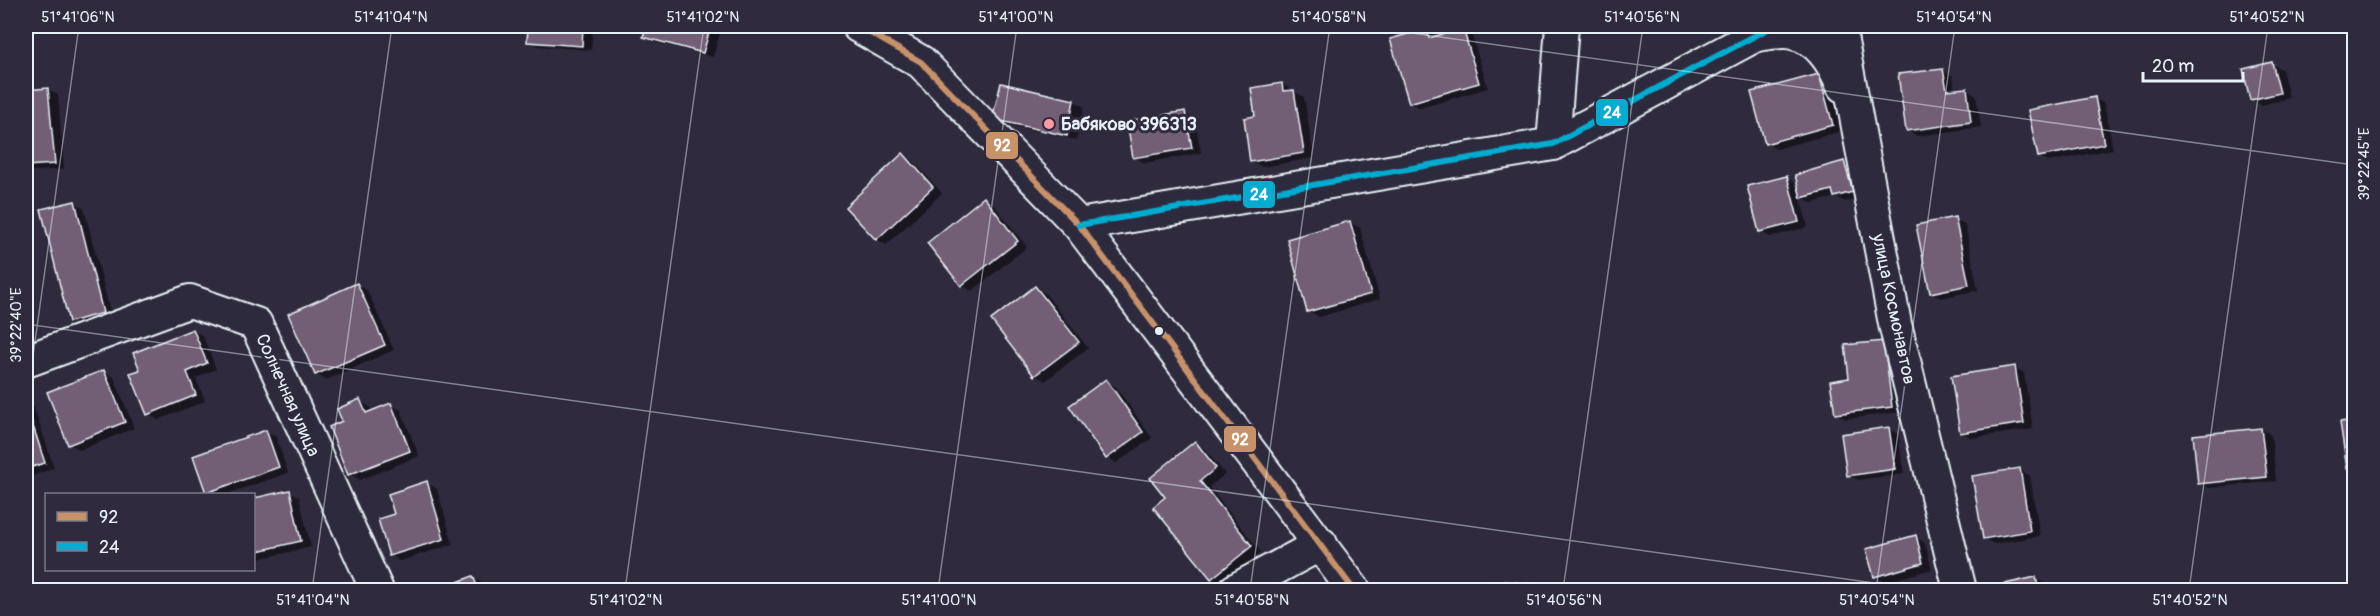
<svg xmlns="http://www.w3.org/2000/svg" width="2380" height="616" font-family="Pangolin,sans-serif">
<style>
.green{fill:#596b64;stroke:#a0aeae;stroke-width:1.5}
.shadow{fill:#0007}
.building{fill:#735e74;stroke:#e8f1f8;stroke-width:1.5}
.lines{fill:none;stroke-linecap:round;stroke-linejoin:round}
.minor-casing{stroke:#e8f1f8;stroke-width:36}
.minor{stroke:#2f2a3d;stroke-width:32}
.bus-1-casing{stroke:#2f2a3d;stroke-width:10}
.bus-2-casing{stroke:#2f2a3d;stroke-width:10}
.bus-1{stroke:#c7916a;stroke-width:6}
.bus-2{stroke:#06acd0;stroke-width:6}
.ticks{fill:none;stroke:#e8f1f8;stroke-width:1.5;stroke-opacity:0.45}
.poi-dot{fill:#ff9aa2;stroke:#2f2a3d;stroke-width:2}
.bus-dot{fill:#e8f1f8;stroke:#2f2a3d;stroke-width:2}
.labels{text-anchor:middle;stroke-width:6;stroke-linejoin:round;paint-order:stroke}
.poi-label{font-size:18px;font-weight:bold;fill:#e8f1f8;stroke:#2f2a3d;text-anchor:start}
.street-label{font-size:18px;fill:#e8f1f8;stroke:#2f2a3d}
.line-badge{stroke:#2f2a3d;stroke-width:2}
.badge-label{font-size:16px;text-anchor:middle;font-weight:bold;fill:#fff}
.neatline{fill:none;stroke:#e8f1f8;stroke-width:2}
.ticks-label{font-size:15px;text-anchor:middle;fill:#e8f1f8}
</style>
<rect width="100%" height="100%" fill="#2f2a3d"/>
<filter id="ink" filterUnits="userSpaceOnUse"><feTurbulence type="fractalNoise" baseFrequency=".0167" numOctaves="2"/><feDisplacementMap in="SourceGraphic" scale="12" xChannelSelector="R" yChannelSelector="G"/><feConvolveMatrix kernelMatrix="1 2 1 2 8 2 1 2 1" color-interpolation-filters="sRGB"/></filter>
<g filter="url(#ink)">
<path class="green" d="M1506,581L1585,590H1476L1489,582Z"/>
<g class="shadow">
<path d="M529,26H593L591,50L538,46L528,41Z"/>
<path d="M647,26H722L713,57L654,42L644,36Z"/>
<path d="M1463,30L1472,36L1488,88L1420,108L1410,102L1426,31L1436,36Z"/>
<path d="M2272,64L2282,69L2289,98L2261,105L2252,99Z"/>
<path d="M1943,70L1953,76L1955,91L1966,89L1976,95L1981,127L1917,136L1907,130Z"/>
<path d="M1819,75L1829,81L1842,131L1776,149L1766,143Z"/>
<path d="M1282,84L1304,97L1314,158L1262,167L1252,161L1257,118Z"/>
<path d="M1002,85L1074,101L1084,107L1076,140L1004,124L994,118Z"/>
<path d="M48,89L58,95L64,169L26,172V91Z"/>
<path d="M2095,98L2104,104L2113,149L2049,162L2039,156Z"/>
<path d="M1185,113L1195,119L1201,153L1144,163L1135,157Z"/>
<path d="M903,155L913,161L942,193L886,245L877,239Z"/>
<path d="M1844,163L1854,168L1862,197L1845,202L1836,197L1812,203L1800,196L1808,227L1770,237L1760,231L1787,178L1799,185Z"/>
<path d="M984,199L994,205L1027,247L972,291L962,285Z"/>
<path d="M74,202L84,208L112,319L81,327L71,321Z"/>
<path d="M1955,219L1965,224L1978,290L1941,298L1931,292Z"/>
<path d="M1350,222L1360,228L1380,299L1319,317L1309,311Z"/>
<path d="M357,285L367,290L394,350L326,380L316,374Z"/>
<path d="M1035,288L1045,293L1088,348L1045,381L1035,375Z"/>
<path d="M193,331L203,336L216,369L196,378L205,401L158,420L148,414L142,371Z"/>
<path d="M1847,347L1894,348L1901,412L1846,419L1836,413L1851,380Z"/>
<path d="M2014,367L2024,373L2033,429L1971,438L1962,432Z"/>
<path d="M104,371L114,377L134,428L80,450L70,444Z"/>
<path d="M1106,381L1116,387L1152,438L1116,463L1107,457Z"/>
<path d="M360,401L370,407L372,412L391,405L401,410L419,456L360,480L350,474L344,422Z"/>
<path d="M26,403L34,407L54,468L26,478Z"/>
<path d="M2354,422V471L2348,468L2342,423Z"/>
<path d="M1888,429L1898,434L1904,474L1858,480L1848,475Z"/>
<path d="M2261,429L2271,435L2276,481L2209,488L2199,483Z"/>
<path d="M266,432L276,437L288,473L227,494L208,492Z"/>
<path d="M1195,443L1205,449L1225,474L1209,487L1261,552L1222,584L1212,578L1167,498Z"/>
<path d="M2020,470L2030,476L2040,536L1994,544L1984,538Z"/>
<path d="M427,483L437,489L453,544L400,561L390,555L396,515Z"/>
<path d="M289,491L299,497L311,547L254,560V500Z"/>
<path d="M1915,537L1925,543L1932,569L1885,582L1875,576Z"/>
<path d="M473,578L483,584L486,590H441Z"/>
<path d="M2036,579L2045,584L2047,590H2003L2002,586Z"/>
<path d="M342,584L352,590H326Z"/>
</g>
<g class="building">
<path d="M528,26H583L582,46L527,42Z"/>
<path d="M646,26H711L703,53L643,37Z"/>
<path d="M1463,28L1479,83L1409,103L1390,39L1426,29L1429,38Z"/>
<path d="M2272,62L2280,93L2250,100L2243,69Z"/>
<path d="M1943,69L1947,90L1967,88L1971,122L1906,131L1898,74Z"/>
<path d="M1819,74L1833,125L1765,144L1751,92Z"/>
<path d="M1001,83L1074,100L1067,136L992,119Z"/>
<path d="M1282,83L1283,91L1294,90L1304,153L1250,162L1244,118L1255,116L1251,88Z"/>
<path d="M48,88L55,164L26,166V90Z"/>
<path d="M2095,97L2104,144L2038,157L2028,110Z"/>
<path d="M1185,111L1192,148L1133,158L1127,121Z"/>
<path d="M903,153L933,187L876,240L845,207Z"/>
<path d="M1844,161L1853,192L1834,197L1832,190L1801,198L1795,175Z"/>
<path d="M1787,176L1799,222L1759,232L1747,186Z"/>
<path d="M984,197L1018,241L961,286L927,243Z"/>
<path d="M75,201L103,313L69,322L41,209Z"/>
<path d="M1955,217L1969,285L1930,293L1916,225Z"/>
<path d="M1350,221L1371,294L1307,312L1287,239Z"/>
<path d="M357,283L385,345L315,375L288,314Z"/>
<path d="M1035,286L1079,342L1034,376L991,320Z"/>
<path d="M193,329L207,363L187,372L196,395L147,415L130,373L140,370L133,353Z"/>
<path d="M1884,341L1892,407L1835,414L1830,381L1849,378L1845,345Z"/>
<path d="M2015,366L2024,423L1960,433L1951,376Z"/>
<path d="M104,370L125,422L68,445L47,392Z"/>
<path d="M1106,379L1143,432L1106,459L1069,406Z"/>
<path d="M360,399L366,413L391,403L410,451L348,475L329,427L342,421L337,409Z"/>
<path d="M26,404L45,463L26,469Z"/>
<path d="M2354,420V468L2347,469L2340,422Z"/>
<path d="M1889,427L1895,469L1847,476L1841,434Z"/>
<path d="M2261,428L2267,477L2198,484L2193,435Z"/>
<path d="M266,430L279,467L206,493L193,456Z"/>
<path d="M1195,441L1216,468L1200,481L1252,546L1211,579L1153,507L1165,497L1150,478Z"/>
<path d="M2020,468L2030,531L1983,539L1972,476Z"/>
<path d="M427,481L444,539L389,556L378,519L394,514L388,494Z"/>
<path d="M290,490L301,541L254,552V498Z"/>
<path d="M1916,535L1923,563L1874,577L1866,549Z"/>
<path d="M473,576L479,590H437Z"/>
<path d="M2036,577L2039,590H2002L2000,585Z"/>
</g>
<g class="lines">
<g class="minor-casing">
<g id="minor">
<path d="M858,26L921,62L1079,225L1354,590"/>
<path d="M1839,26L1895,324L1960,590"/>
<path d="M1756,35C1767,34 1782,30 1793,33C1819,38 1834,64 1843,86"/>
<path d="M1553,144L1562,26"/>
<path d="M1079,225L1553,144L1773,26"/>
<path d="M26,361L190,301L256,324L377,590"/>
<path d="M1235,590L1321,544"/>
</g>
</g>
<use href="#minor" class="minor"/>
<g class="bus-1-casing">
<path id="bus-1" d="M858,26L921,62L1079,225L1354,590"/>
</g>
<g class="bus-2-casing">
<path id="bus-2" d="M1079,225L1553,144L1773,26"/>
</g>
<use href="#bus-1" class="bus-1"/>
<use href="#bus-2" class="bus-2"/>
</g>
</g>
<path class="ticks" d="M1362,26L2354,165M26,324L1924,590M26,406L79,26M312,590L392,26M625,590L704,26M938,590L1017,26M1250,590L1330,26M1563,590L1643,26M1876,590L1955,26M2189,590L2268,26"/>
<circle class="poi-dot" cx="1049" cy="124" r="6"/>
<circle class="bus-dot" cx="1159" cy="331" r="5"/>
<g class="labels">
<g class="poi-label">
<text x="1061" y="130">Бабяково 396313</text>
</g>
<g class="street-label">
<text transform="translate(1894 309) rotate(78)" y="6">улица Космонавтов</text>
<text transform="translate(288 395) rotate(66)" y="6">Солнечная улица</text>
</g>
</g>
<g class="line-badge">
<rect x="1595" y="98" width="34" height="29" rx="6" fill="#06acd0"/>
<rect x="985" y="131" width="34" height="29" rx="6" fill="#c7916a"/>
<rect x="1242" y="180" width="34" height="29" rx="6" fill="#06acd0"/>
<rect x="1223" y="425" width="34" height="28" rx="6" fill="#c7916a"/>
</g>
<g class="badge-label">
<text x="1612" y="118">24</text>
<text x="1002" y="151">92</text>
<text x="1259" y="200">24</text>
<text x="1240" y="445">92</text>
</g>
<rect width="2380" height="616" fill="none" stroke="#2f2a3d" stroke-width="66"/>
<rect x="45" y="493" width="210" height="78" fill="#2f2a3d" stroke="#797a88" stroke-width="1.5"/>
<rect x="57" y="512" width="30" height="9" fill="#c7916a" stroke="#797a88" stroke-width="1.5"/>
<text x="99" y="523" font-size="18" fill="#e8f1f8">92</text>
<rect x="57" y="542" width="30" height="9" fill="#06acd0" stroke="#797a88" stroke-width="1.5"/>
<text x="99" y="553" font-size="18" fill="#e8f1f8">24</text>
<path d="M2143 72v9h100v-9" fill="none" stroke="#e8f1f8" stroke-width="3"/>
<text x="2152" y="72" font-size="18" fill="#e8f1f8" stroke="#2f2a3d" stroke-width="4.5" paint-order="stroke">20 m</text>
<rect x="33" y="33" width="2314" height="550" class="neatline"/>
<g class="ticks-label">
<text x="78" y="22">51°41'06"N</text>
<text x="391" y="22">51°41'04"N</text>
<text x="703" y="22">51°41'02"N</text>
<text x="1016" y="22">51°41'00"N</text>
<text x="1329" y="22">51°40'58"N</text>
<text x="1642" y="22">51°40'56"N</text>
<text x="1954" y="22">51°40'54"N</text>
<text x="2267" y="22">51°40'52"N</text>
<text transform="translate(2364 164) rotate(-90)" y="5">39°22'45"E</text>
<text transform="translate(16 325) rotate(-90)" y="5">39°22'40"E</text>
<text x="313" y="605">51°41'04"N</text>
<text x="626" y="605">51°41'02"N</text>
<text x="939" y="605">51°41'00"N</text>
<text x="1252" y="605">51°40'58"N</text>
<text x="1564" y="605">51°40'56"N</text>
<text x="1877" y="605">51°40'54"N</text>
<text x="2190" y="605">51°40'52"N</text>
</g>
</svg>
